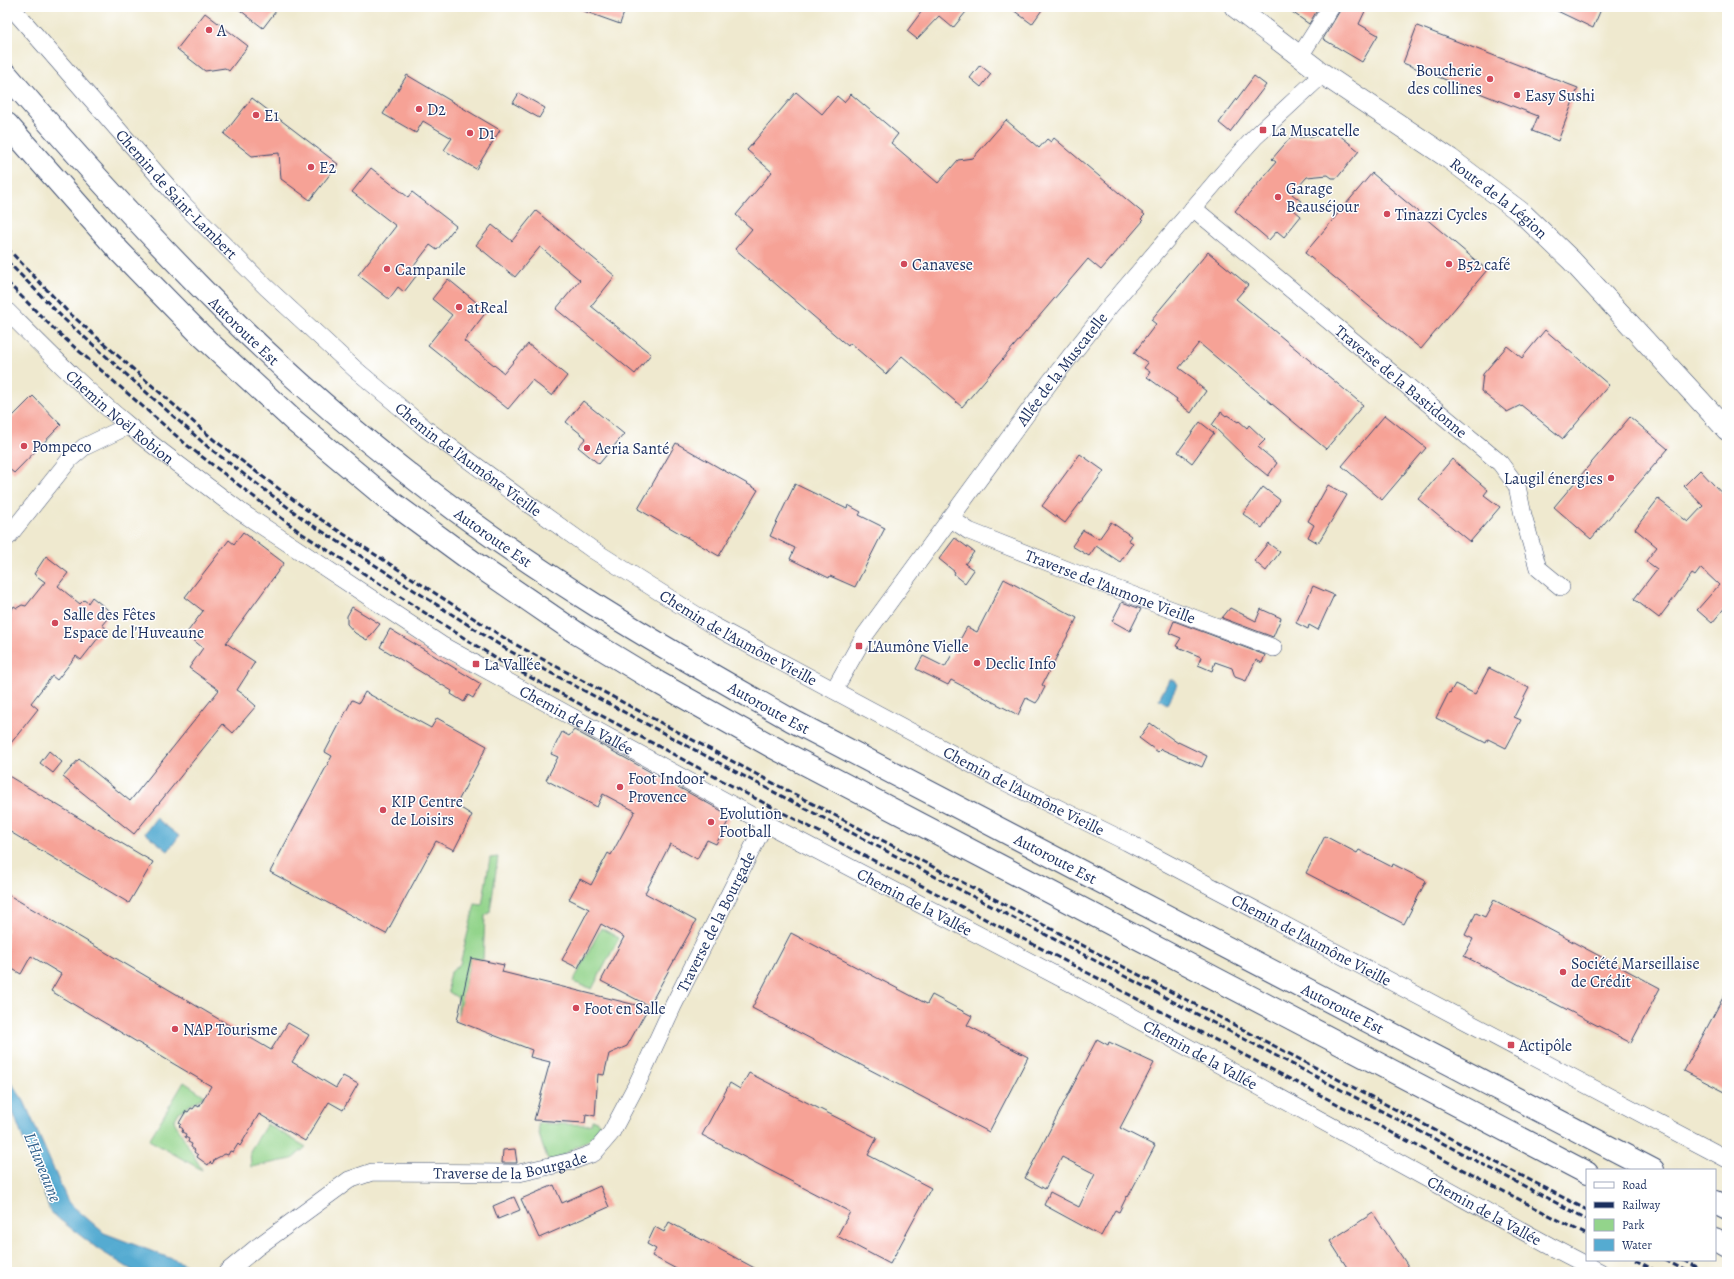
<svg xmlns="http://www.w3.org/2000/svg" width="1734" height="1279" font-family="Alegreya,serif">
<style>
.green{fill:#93d48b;stroke:#578274}
.water{fill:#55abd1;stroke:#386d98}
.building{fill:#f6a296}
.lines{fill:none;stroke-linecap:round;stroke-linejoin:round}
.minor-casing{stroke:#3b4b6f;stroke-width:18}
.major-casing{stroke:#3b4b6f;stroke-width:22}
.highway-casing{stroke:#3b4b6f;stroke-width:24}
.minor{stroke:#fff;stroke-width:17}
.major{stroke:#fff;stroke-width:21}
.highway{stroke:#fff;stroke-width:22}
.rail{stroke:#1b2f5e;stroke-width:3;stroke-dasharray:6 3;stroke-linecap:butt}
.poi-dot{fill:#d1495b;stroke:#fff;stroke-width:1.5}
.labels{text-anchor:middle;stroke-width:3;stroke-linejoin:round;paint-order:stroke}
.poi-label{font-size:16px;fill:#1b2f5e;stroke:#fff;text-anchor:start}
.street-label{font-size:16px;fill:#1b2f5e;stroke:#fff}
.water-label{font-size:17px;font-style:italic;fill:#32618c;stroke:#fff}
</style>
<rect width="100%" height="100%" fill="#fff"/>
<filter id="ink" filterUnits="userSpaceOnUse"><feTurbulence type="fractalNoise" baseFrequency=".025" numOctaves="2"/><feDisplacementMap in="SourceGraphic" scale="8" xChannelSelector="R" yChannelSelector="G"/><feConvolveMatrix kernelMatrix="1 2 1 2 8 2 1 2 1" color-interpolation-filters="sRGB"/></filter>
<filter id="wash" filterUnits="userSpaceOnUse"><feTurbulence type="fractalNoise" baseFrequency=".012" numOctaves="4" result="noise"/><feDisplacementMap in="SourceGraphic" scale="16" xChannelSelector="R" yChannelSelector="G"/><feGaussianBlur stdDeviation="0.9" result="paint"/><feColorMatrix in="noise" values="0 0 0 0 0 0 0 0 0 0 0 0 0 0 0 0 0 1.4 0 .05"/><feComposite in="paint" operator="in"/></filter>
<g filter="url(#wash)">
<rect width="100%" height="100%" fill="#efe9cf"/>
<g class="green">
<path d="M498,857L490,912L485,916L483,960L471,958L458,1016V998L449,992L448,981L450,973L460,964L475,904L482,905L490,858Z"/>
<path d="M601,928L619,938L592,989L573,982Z"/>
<path d="M184,1082L205,1096L179,1112L174,1121L202,1170L149,1140Z"/>
<path d="M592,1120L597,1121L601,1126L598,1134L553,1161L547,1158C542,1144 539,1138 538,1123L586,1125L591,1124Z"/>
<path d="M267,1124L306,1147L292,1159L251,1167L250,1151Z"/>
</g>
<g class="water">
<path d="M1169,680H1174L1177,685L1167,704L1159,699Z"/>
<path d="M156,818L179,836L168,851L145,833Z"/>
<path d="M7,1077L24,1101L68,1202L104,1233L180,1262L200,1272H135L98,1249L51,1213L10,1104L7,1101Z"/>
</g>
<g id="blocks">
<g class="building">
<path d="M236,7H279L263,28Z"/>
<path d="M578,7H626L620,24L578,9Z"/>
<path d="M925,7H970L953,28L939,16L917,39L907,31Z"/>
<path d="M1009,7H1044L1032,24Z"/>
<path d="M1285,7H1319L1309,24Z"/>
<path d="M1341,7H1367L1359,24L1378,35L1362,62L1323,39L1339,12Z"/>
<path d="M1549,7H1602L1593,28Z"/>
<path d="M205,13L248,46L229,71L225,68L205,71L177,49Z"/>
<path d="M1417,26L1578,88L1558,141L1532,131L1538,116L1403,63Z"/>
<path d="M980,65L991,74L981,87L970,78Z"/>
<path d="M407,75L500,130L476,169L444,150L452,138L438,130L423,121L416,133L383,114Z"/>
<path d="M1254,76L1266,85L1230,132L1219,123Z"/>
<path d="M796,92L822,114L837,96L844,102L851,94L898,134L891,143L938,183L958,160L973,158L1006,120L1039,148L1047,139L1051,142L1054,138L1145,215L1141,219L1143,221L1101,270L1088,259L962,407L902,356L886,374L850,343L848,346L735,249L752,229L736,215L772,172L747,150Z"/>
<path d="M519,93L545,108L539,118L513,103Z"/>
<path d="M252,98L338,164L310,200L281,179L279,153L252,156L224,134Z"/>
<path d="M1338,134L1359,151L1337,178H1332L1328,175L1307,177L1292,194L1302,202L1294,210L1301,216L1284,237L1277,231L1269,240L1235,211L1276,162L1272,159L1290,138Z"/>
<path d="M371,168L408,197L412,192L456,226L437,250L430,245L414,266L420,271L404,292L398,287L389,299L358,275L396,226L352,192Z"/>
<path d="M1372,173L1487,270L1421,349L1305,253Z"/>
<path d="M536,211L615,276L591,306L651,354L635,374L556,309L580,280L540,247L515,277L476,245L492,225L512,241Z"/>
<path d="M1208,252L1248,285L1236,299L1363,405L1326,449L1199,343L1179,368L1197,381L1196,383L1206,391L1191,413L1176,401L1177,399L1147,377L1150,372L1144,368L1148,363L1134,353L1156,324L1151,320Z"/>
<path d="M448,279L487,311L464,341L504,373L528,344L567,376L552,396L532,380L508,409L428,345L452,315L432,299Z"/>
<path d="M1545,330L1609,385L1563,439L1521,405L1507,412L1481,391L1483,374L1507,346L1522,358Z"/>
<path d="M33,396L61,425L14,473L7,467V422Z"/>
<path d="M583,401L624,434L599,464L578,447L586,438L566,422Z"/>
<path d="M1221,412L1226,416L1227,415L1238,422L1239,421L1247,428L1249,425L1265,440L1258,447L1277,463L1268,476L1246,458L1212,425Z"/>
<path d="M1385,415L1426,448L1382,500L1342,466Z"/>
<path d="M1630,417L1668,449L1591,539L1554,507Z"/>
<path d="M1200,422L1214,433L1192,463L1178,452Z"/>
<path d="M676,443L758,490L719,556L638,509Z"/>
<path d="M1080,454L1104,471L1065,523L1042,506Z"/>
<path d="M1452,459L1488,490L1484,495L1500,507L1470,542L1418,499Z"/>
<path d="M1700,470L1727,499V605L1712,623L1697,610L1719,585L1701,568L1695,576L1692,574L1659,618L1634,599L1657,569L1646,561L1657,547L1635,529L1658,499L1688,522L1703,506L1684,486Z"/>
<path d="M795,484L847,509L848,505L861,512L859,515L885,528L855,587L830,576L829,578L790,559L795,548L770,536Z"/>
<path d="M1328,485L1347,495L1318,543L1308,537L1314,525L1308,521Z"/>
<path d="M1263,487L1280,500L1262,528L1243,514Z"/>
<path d="M1111,522L1131,536L1128,540L1133,543L1120,562L1096,546L1089,556L1072,546L1083,530L1099,539Z"/>
<path d="M243,532L284,563L226,643L255,662L237,690L249,698L248,699L256,706L233,733L223,724L134,834L63,777L79,759L130,801L219,690L189,668L203,648L186,634L203,611L185,597L229,540L234,544Z"/>
<path d="M955,538L974,552L965,564L974,570L965,583L954,574L955,572L939,559Z"/>
<path d="M1268,543L1280,552L1266,571L1254,561Z"/>
<path d="M46,556L68,573L58,586L80,604L84,600L88,603L92,597L112,613L102,625L106,628L81,660L76,656L57,680L52,676L31,703L38,709L7,748V618L14,606L17,608L22,605L26,606L45,582L34,574Z"/>
<path d="M1004,579L1077,618L1042,685L1045,687L1039,699L1036,703L1026,698L1018,715L951,680L948,685L916,669L923,656L945,667L967,627L977,632Z"/>
<path d="M1313,586L1334,595L1318,630L1309,625L1308,629L1296,623Z"/>
<path d="M1122,602L1141,609L1130,631L1112,621Z"/>
<path d="M352,607L380,624L367,640L355,633L347,624V616Z"/>
<path d="M1230,608L1256,621L1261,609L1281,618L1273,637L1222,618Z"/>
<path d="M1174,621L1265,655L1262,663L1256,660L1246,681L1235,677L1232,668L1215,662L1212,671L1198,665L1201,657L1176,646L1181,638L1169,633Z"/>
<path d="M390,629L481,684L473,698L468,695L464,702L451,694L452,691L380,647Z"/>
<path d="M1489,668L1529,688L1514,717L1521,720L1506,748L1488,739L1486,743L1436,718L1449,692L1450,693L1455,684L1475,694Z"/>
<path d="M365,692L431,728L437,718L487,746L456,805L472,815L454,850L436,841L386,934L270,872L332,756L325,752L352,700L359,703Z"/>
<path d="M1150,723L1178,743V742L1207,756L1202,767L1161,749L1158,752L1139,738Z"/>
<path d="M574,730L731,816L716,844L707,840L697,859L670,844L645,893L696,921L649,1006L601,981L624,937L601,924L578,968L562,960L589,909L569,899L580,879L591,885L608,853L611,855L635,811L603,794L597,807L546,780L558,757L551,754L562,732L569,736Z"/>
<path d="M49,751L62,762L53,773L40,763Z"/>
<path d="M7,775L153,862L129,903L7,830Z"/>
<path d="M1325,836L1357,853L1359,850L1392,867L1393,864L1426,881L1404,924L1306,873Z"/>
<path d="M7,894L271,1050L288,1023L309,1035L292,1062L336,1088L343,1076L358,1084L343,1110L329,1102L305,1141L259,1114L240,1146L238,1144L233,1152L230,1151L228,1155L225,1154L215,1159L212,1164L210,1162L208,1165L197,1157L198,1155L194,1152L195,1150L191,1147L192,1144L188,1142L189,1139L185,1137L186,1134L182,1132L183,1129L179,1126L181,1124L179,1123L186,1111L188,1112L191,1108L193,1109L196,1105L199,1107L211,1086L51,991L61,974L31,956L21,974L7,966Z"/>
<path d="M1494,900L1660,988L1631,1043L1464,956L1473,939L1465,935L1476,913L1485,917Z"/>
<path d="M791,933L927,1004L932,995L972,1016L967,1025L1028,1057L989,1132L752,1008Z"/>
<path d="M471,958L504,965L502,972L648,1008L627,1046L609,1054L604,1075L598,1074L595,1116L586,1114L585,1123L534,1120L550,1062L530,1057L532,1050L457,1021Z"/>
<path d="M1727,990V1093L1684,1071Z"/>
<path d="M1097,1039L1108,1045L1109,1042L1154,1063L1120,1128L1155,1146L1128,1197L1127,1196L1119,1212L1115,1210L1101,1236L1044,1205L1050,1192L1079,1207L1095,1174L1062,1157L1045,1189L1025,1178Z"/>
<path d="M749,1073L877,1138L868,1155L931,1188L890,1264L837,1236L850,1212L702,1135L730,1083L740,1089Z"/>
<path d="M515,1149L517,1163H502L503,1150Z"/>
<path d="M554,1185L562,1203L600,1186L609,1207L539,1238L521,1199Z"/>
<path d="M514,1197L520,1210L498,1219L493,1206Z"/>
<path d="M1373,1213L1412,1272H1350L1330,1241Z"/>
<path d="M669,1222L762,1272H682L652,1256L656,1249L647,1244L655,1227L664,1232Z"/>
</g>
</g>
</g>
<g filter="url(#ink)">
<use href="#blocks" fill-opacity="0" stroke="#3b4b6f" stroke-width="1"/>
<g class="lines">
<g class="minor-casing">
<g id="minor">
<path id="s1" d="M11,7L183,204L267,288L355,369L426,429L527,503L593,550L712,625L999,779L1127,842L1727,1159"/>
<path d="M1300,56L1331,7"/>
<path id="s2" d="M1193,208L1500,463L1517,486L1523,515L1538,568L1561,587"/>
<path id="s3" d="M7,311C46,350 85,390 128,425C165,456 204,483 241,512L443,646L765,823L1080,988L1548,1245L1600,1272"/>
<path id="s4" d="M950,518L969,531L1108,586L1274,648"/>
<path d="M7,538L70,459L84,447L128,426"/>
<path id="s5" d="M834,690L865,635L1050,382L1110,306L1236,158L1255,137L1323,74"/>
<path id="s6" d="M227,1272L256,1248L349,1180L372,1172L519,1173L572,1161L594,1153L611,1133L637,1084L673,1006L765,823"/>
</g>
</g>
<g class="major-casing">
<g id="major">
<path id="s7" d="M1235,7L1323,74L1450,159L1523,214L1572,261L1727,430"/>
</g>
</g>
<g class="highway-casing">
<g id="highway">
<path id="s8" d="M7,75C76,155 147,234 222,309C281,368 345,424 411,476C529,570 660,646 791,720L1653,1170"/>
<path d="M7,124L120,252L200,334L293,420L390,501L473,562L578,634L657,682L771,746L1587,1173"/>
<path d="M1715,1202L1727,1208"/>
<path d="M1715,1239L1727,1246"/>
</g>
</g>
<use href="#minor" class="minor"/>
<use href="#major" class="major"/>
<use href="#highway" class="highway"/>
<g class="rail">
<path d="M7,248L68,312L214,440L311,513L509,641L756,774L1587,1210"/>
<path d="M7,261L64,319L208,447L306,521L506,649L753,781L1587,1219"/>
<path d="M7,282L56,331L188,446L301,533L500,661L747,794L1587,1235"/>
<path d="M1635,1260L1658,1272"/>
<path d="M1665,1260L1688,1272"/>
<path d="M1683,1260L1705,1272"/>
</g>
</g>
</g>
<g class="poi-dot">
<circle cx="209" cy="30" r="4"/>
<circle cx="1490" cy="79" r="4"/>
<circle cx="1517" cy="95" r="4"/>
<circle cx="419" cy="109" r="4"/>
<circle cx="256" cy="115" r="4"/>
<rect x="1259" y="126" width="8" height="8" rx="2"/>
<circle cx="470" cy="133" r="4"/>
<circle cx="311" cy="167" r="4"/>
<circle cx="1278" cy="197" r="4"/>
<circle cx="1387" cy="214" r="4"/>
<circle cx="904" cy="264" r="4"/>
<circle cx="1449" cy="264" r="4"/>
<circle cx="387" cy="269" r="4"/>
<circle cx="459" cy="307" r="4"/>
<circle cx="24" cy="446" r="4"/>
<circle cx="587" cy="448" r="4"/>
<circle cx="1611" cy="478" r="4"/>
<circle cx="55" cy="623" r="4"/>
<rect x="855" y="642" width="8" height="8" rx="2"/>
<circle cx="977" cy="663" r="4"/>
<rect x="472" y="660" width="8" height="8" rx="2"/>
<circle cx="620" cy="787" r="4"/>
<circle cx="383" cy="810" r="4"/>
<circle cx="711" cy="822" r="4"/>
<circle cx="1563" cy="972" r="4"/>
<circle cx="576" cy="1008" r="4"/>
<circle cx="175" cy="1029" r="4"/>
<rect x="1507" y="1041" width="8" height="8" rx="2"/>
</g>
<g class="labels">
<g class="poi-label">
<text x="217" y="36">A</text>
<text x="1482" y="76" text-anchor="end">Boucherie<tspan x="1482" dy="18">des collines</tspan></text>
<text x="1525" y="101">Easy Sushi</text>
<text x="427" y="115">D2</text>
<text x="264" y="121">E1</text>
<text x="1271" y="136">La Muscatelle</text>
<text x="478" y="139">D1</text>
<text x="319" y="173">E2</text>
<text x="1286" y="194">Garage<tspan x="1286" dy="18">Beauséjour</tspan></text>
<text x="1395" y="220">Tinazzi Cycles</text>
<text x="912" y="270">Canavese</text>
<text x="1457" y="270">B52 café</text>
<text x="395" y="275">Campanile</text>
<text x="467" y="313">atReal</text>
<text x="32" y="452">Pompeco</text>
<text x="595" y="454">Aeria Santé</text>
<text x="1603" y="484" text-anchor="end">Laugil énergies</text>
<text x="63" y="620">Salle des Fêtes<tspan x="63" dy="18">Espace de l'Huveaune</tspan></text>
<text x="867" y="652">L'Aumône Vielle</text>
<text x="985" y="669">Declic Info</text>
<text x="484" y="670">La Vallée</text>
<text x="628" y="784">Foot Indoor<tspan x="628" dy="18">Provence</tspan></text>
<text x="391" y="807">KIP Centre<tspan x="391" dy="18">de Loisirs</tspan></text>
<text x="719" y="819">Evolution<tspan x="719" dy="18">Football</tspan></text>
<text x="1571" y="969">Société Marseillaise<tspan x="1571" dy="18">de Crédit</tspan></text>
<text x="584" y="1014">Foot en Salle</text>
<text x="183" y="1035">NAP Tourisme</text>
<text x="1519" y="1051">Actipôle</text>
</g>
<g class="street-label">
<text dy="6" stroke="none"><textPath href="#s1" startOffset="250">Chemin de Saint-Lambert</textPath></text>
<text dy="6" stroke="none"><textPath href="#s7" startOffset="326">Route de la Légion</textPath></text>
<text dy="6" stroke="none"><textPath href="#s8" startOffset="349">Autoroute Est</textPath></text>
<text dy="6" stroke="none"><textPath href="#s5" startOffset="394">Allée de la Muscatelle</textPath></text>
<text dy="6" stroke="none"><textPath href="#s2" startOffset="271">Traverse de la Bastidonne</textPath></text>
<text dy="6" stroke="none"><textPath href="#s3" startOffset="155">Chemin Noël Robion</textPath></text>
<text dy="6" stroke="none"><textPath href="#s1" startOffset="645">Chemin de l'Aumône Vieille</textPath></text>
<text dy="6" stroke="none"><textPath href="#s8" startOffset="673">Autoroute Est</textPath></text>
<text dy="6" stroke="none"><textPath href="#s4" startOffset="175">Traverse de l'Aumone Vieille</textPath></text>
<text dy="6" stroke="none"><textPath href="#s1" startOffset="969">Chemin de l'Aumône Vieille</textPath></text>
<text dy="6" stroke="none"><textPath href="#s8" startOffset="997">Autoroute Est</textPath></text>
<text dy="6" stroke="none"><textPath href="#s3" startOffset="704">Chemin de la Vallée</textPath></text>
<text dy="6" stroke="none"><textPath href="#s1" startOffset="1293">Chemin de l'Aumône Vieille</textPath></text>
<text dy="6" stroke="none"><textPath href="#s8" startOffset="1321">Autoroute Est</textPath></text>
<text dy="6" stroke="none"><textPath href="#s3" startOffset="1088">Chemin de la Vallée</textPath></text>
<text dy="6" stroke="none"><textPath href="#s6" startOffset="664">Traverse de la Bourgade</textPath></text>
<text dy="6" stroke="none"><textPath href="#s1" startOffset="1617">Chemin de l'Aumône Vieille</textPath></text>
<text dy="6" stroke="none"><textPath href="#s8" startOffset="1645">Autoroute Est</textPath></text>
<text dy="6" stroke="none"><textPath href="#s3" startOffset="1412">Chemin de la Vallée</textPath></text>
<text dy="6" stroke="none"><textPath href="#s6" startOffset="316">Traverse de la Bourgade</textPath></text>
<text dy="6" stroke="none"><textPath href="#s3" startOffset="1736">Chemin de la Vallée</textPath></text>
</g>
<g class="water-label">
<text transform="translate(43 1167) rotate(68)" y="6">L'Huveaune</text>
</g>
</g>
<rect width="1734" height="1279" fill="none" stroke="#fff" stroke-width="24"/>
<rect x="1586" y="1169" width="130" height="92" fill="#ffffff" stroke="#a4acbf"/>
<rect x="1594" y="1182" width="20" height="6" fill="#ffffff" stroke="#a4acbf"/>
<text x="1622" y="1189" font-size="12" fill="#1b2f5e">Road</text>
<rect x="1594" y="1202" width="20" height="6" fill="#1b2f5e" stroke="#a4acbf"/>
<text x="1622" y="1209" font-size="12" fill="#1b2f5e">Railway</text>
<rect x="1594" y="1219" width="20" height="12" fill="#93d48b" stroke="#a4acbf"/>
<text x="1622" y="1229" font-size="12" fill="#1b2f5e">Park</text>
<rect x="1594" y="1239" width="20" height="12" fill="#55abd1" stroke="#a4acbf"/>
<text x="1622" y="1249" font-size="12" fill="#1b2f5e">Water</text>
</svg>
